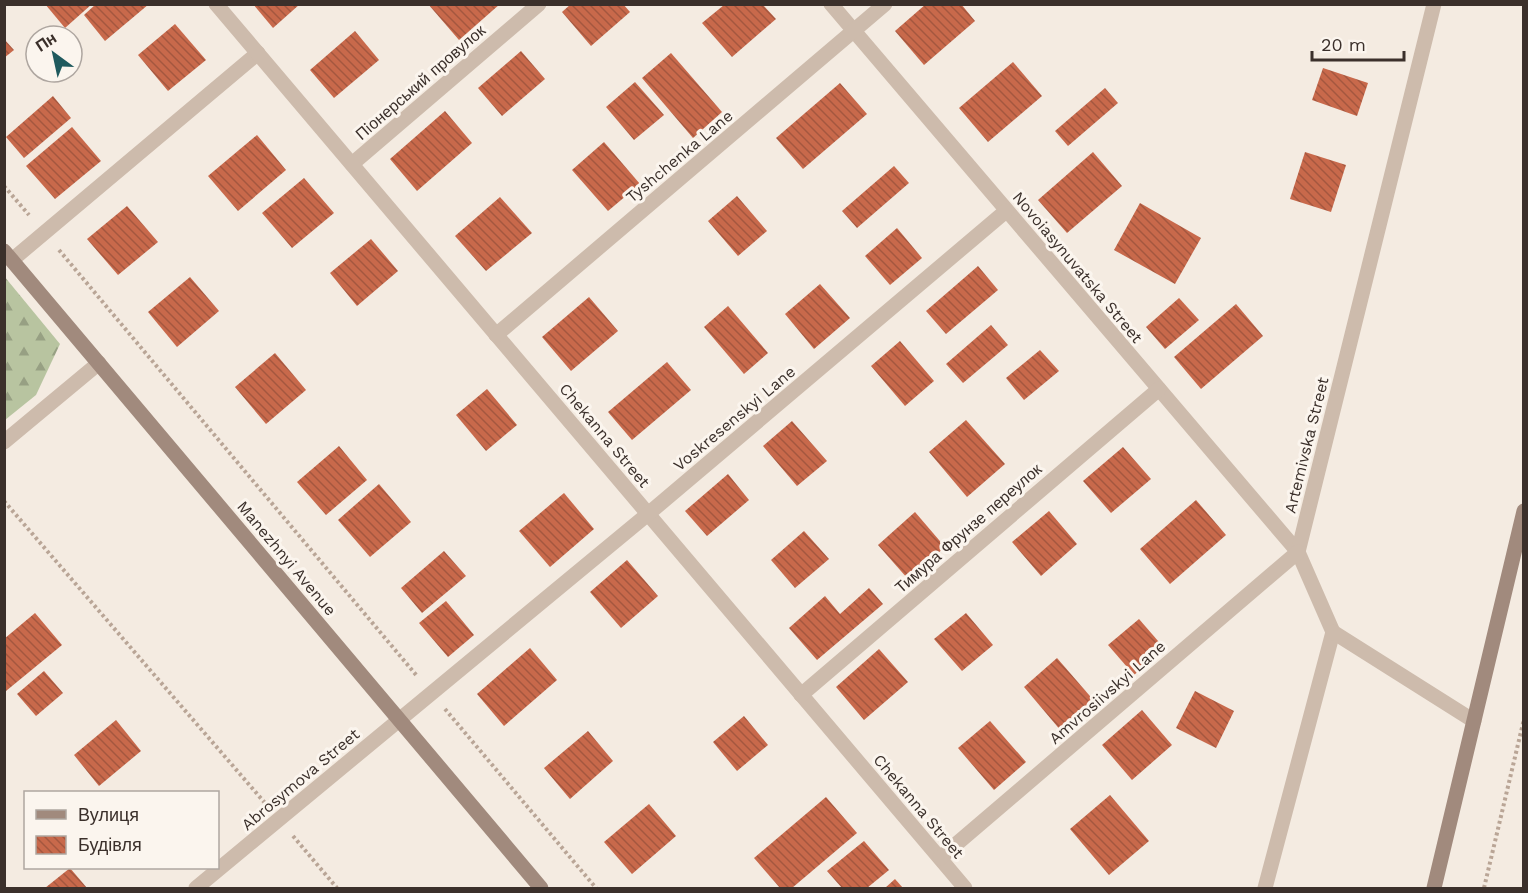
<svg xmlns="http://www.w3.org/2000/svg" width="1528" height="893" font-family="'Work Sans',sans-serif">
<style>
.forest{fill:url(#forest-firs)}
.building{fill:url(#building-back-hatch)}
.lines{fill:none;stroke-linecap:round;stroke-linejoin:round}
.path{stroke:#b9a596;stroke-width:4;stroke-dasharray:3 3;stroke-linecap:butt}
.lane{stroke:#cdbbac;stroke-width:15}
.street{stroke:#cdbbac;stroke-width:15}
.secondary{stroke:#a18a7d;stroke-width:15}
.labels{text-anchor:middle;stroke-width:6;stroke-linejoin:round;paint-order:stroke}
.street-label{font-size:16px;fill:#3b302b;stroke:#fbf5ee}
</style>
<defs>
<pattern id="forest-firs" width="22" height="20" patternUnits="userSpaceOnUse" patternTransform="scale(1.5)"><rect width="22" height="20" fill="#b8c4a0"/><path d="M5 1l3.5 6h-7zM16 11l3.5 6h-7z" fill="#97a083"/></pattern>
<pattern id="building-back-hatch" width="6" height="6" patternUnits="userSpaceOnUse" patternTransform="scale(1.5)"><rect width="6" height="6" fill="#c8694b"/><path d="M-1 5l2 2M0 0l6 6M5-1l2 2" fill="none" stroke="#a4573f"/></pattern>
</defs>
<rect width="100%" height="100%" fill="#f4ebe1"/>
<path class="forest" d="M4,276L60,344L36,395L5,420Z"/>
<g class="building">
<path d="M45,4H92L65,28Z"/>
<path d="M96,4H149L105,41L84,15Z"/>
<path d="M253,4H300L273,28Z"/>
<path d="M428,4H500L459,40Z"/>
<path d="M571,4H623L630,12L591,46L562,12Z"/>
<path d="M926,4H961L975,21L924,65L895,31Z"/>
<path d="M724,5H763L776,19L732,57L702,23Z"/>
<path d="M175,24L206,60L168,91L138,55Z"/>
<path d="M355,31L379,60L334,98L310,70Z"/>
<path d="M4,39L14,50L4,58Z"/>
<path d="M521,51L545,79L502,116L478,88Z"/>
<path d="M671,53L722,112L693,138L642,78Z"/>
<path d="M1013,62L1042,96L988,142L959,108Z"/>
<path d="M1323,68L1368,83L1357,116L1312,100Z"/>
<path d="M635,82L664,115L634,140L606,107Z"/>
<path d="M840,83L867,114L803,169L776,138Z"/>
<path d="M1105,88L1118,103L1068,146L1055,131Z"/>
<path d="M53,96L71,118L24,158L6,137Z"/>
<path d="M445,111L472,143L417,191L390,159Z"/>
<path d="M72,127L101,161L55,199L26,166Z"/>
<path d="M257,135L286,170L238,211L208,176Z"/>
<path d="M604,142L640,184L608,211L572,170Z"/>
<path d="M1093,152L1122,186L1067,233L1038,200Z"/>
<path d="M1305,152L1346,165L1331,212L1290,199Z"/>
<path d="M894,166L909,183L857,228L842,211Z"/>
<path d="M304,178L334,213L292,248L262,213Z"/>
<path d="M737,196L767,231L738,256L708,221Z"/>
<path d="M500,197L532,233L486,271L455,236Z"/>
<path d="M1140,203L1201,238L1175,284L1114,250Z"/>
<path d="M127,206L158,242L118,275L87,239Z"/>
<path d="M897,228L922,258L890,285L865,256Z"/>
<path d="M371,239L398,271L357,306L330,273Z"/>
<path d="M978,266L998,290L946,334L926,311Z"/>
<path d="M190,277L219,311L177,347L148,312Z"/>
<path d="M820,284L850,318L814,349L785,314Z"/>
<path d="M589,297L618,331L571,371L542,337Z"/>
<path d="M1179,298L1199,320L1165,349L1146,327Z"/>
<path d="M1236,304L1263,336L1201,389L1174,357Z"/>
<path d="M728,306L768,353L744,374L704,327Z"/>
<path d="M991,325L1008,345L963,383L946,364Z"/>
<path d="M900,341L934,381L905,406L871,366Z"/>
<path d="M1040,350L1059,371L1024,400L1006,378Z"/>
<path d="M275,353L306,390L266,424L235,387Z"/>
<path d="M667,362L691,390L632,440L608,412Z"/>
<path d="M487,389L517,425L486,451L456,415Z"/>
<path d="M966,420L1005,464L967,497L929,452Z"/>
<path d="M792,421L827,461L797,486L763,446Z"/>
<path d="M339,446L367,480L326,515L297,482Z"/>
<path d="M1123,447L1151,479L1111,513L1083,481Z"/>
<path d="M728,474L749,500L707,536L685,511Z"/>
<path d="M379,484L411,522L370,557L338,520Z"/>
<path d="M564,493L594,529L550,567L519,531Z"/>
<path d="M1196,500L1226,535L1170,584L1140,549Z"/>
<path d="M1049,511L1077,544L1041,576L1012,542Z"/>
<path d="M915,512L945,547L908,579L878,545Z"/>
<path d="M804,531L829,559L795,588L771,560Z"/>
<path d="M444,551L466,576L422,613L401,588Z"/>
<path d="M627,560L658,596L621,628L590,592Z"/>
<path d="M869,588L883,604L817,660L789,628L825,596L840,614Z"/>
<path d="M446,601L474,635L448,657L419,623Z"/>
<path d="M35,613L62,645L6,691L4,689V639Z"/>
<path d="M966,613L993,645L962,671L934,639Z"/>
<path d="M1139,619L1165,649L1134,675L1108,645Z"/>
<path d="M530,648L557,680L504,726L477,694Z"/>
<path d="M879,649L908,682L864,720L836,687Z"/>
<path d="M1057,658L1096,703L1062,732L1024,687Z"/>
<path d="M44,671L63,693L36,716L17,694Z"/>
<path d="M1195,691L1234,711L1216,748L1176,728Z"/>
<path d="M1142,710L1172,745L1132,780L1102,745Z"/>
<path d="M744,716L768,745L737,771L713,742Z"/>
<path d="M116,720L141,751L99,786L74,755Z"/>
<path d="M990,721L1026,762L994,790L958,748Z"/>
<path d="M588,731L613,761L570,799L544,768Z"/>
<path d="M1110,795L1149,841L1109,875L1070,829Z"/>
<path d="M826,797L857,833L792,888H780L754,858Z"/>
<path d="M649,804L676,836L632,874L604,842Z"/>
<path d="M864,841L889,870L867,888H842L827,871Z"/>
<path d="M70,868L87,888H45Z"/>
<path d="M895,879L903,888H885Z"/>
</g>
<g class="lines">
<g class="path">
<path d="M4,186L29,215"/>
<path d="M59,250L417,676"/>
<path d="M4,501L265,803"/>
<path d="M445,709L596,888"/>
<path d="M293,836L337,888"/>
<path d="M1484,888L1524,719"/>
</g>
<g class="lane">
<path d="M352,164L539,4"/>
<path d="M12,260L258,53"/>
</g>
<g class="street">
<path d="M216,4L965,888"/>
<path d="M831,4L1298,552L1333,632L1265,888"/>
<path d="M496,335L885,4"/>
<path d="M4,442L99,363"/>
<path d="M1298,552L1434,4"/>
<path d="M1333,632L1474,721"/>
<path d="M801,695L1159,389"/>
<path d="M940,858L1298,552"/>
<path d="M196,888L648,514L1006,211"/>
</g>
<g class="secondary">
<path d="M4,251L541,888"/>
<path d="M1434,888L1524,511"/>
</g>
</g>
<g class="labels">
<g class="street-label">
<text transform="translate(420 82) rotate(-41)" y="6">Пiонерський провулок</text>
<text transform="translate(679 156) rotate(-40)" y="6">Tyshchenka Lane</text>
<text transform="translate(1078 267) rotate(50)" y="6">Novoiasynuvatska Street</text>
<text transform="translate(734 418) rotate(-40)" y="6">Voskresenskyi Lane</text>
<text transform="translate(605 435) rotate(50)" y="6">Chekanna Street</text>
<text transform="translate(1306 445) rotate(-76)" y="6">Artemivska Street</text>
<text transform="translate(968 528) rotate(-41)" y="6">Тимура Фрунзе переулок</text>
<text transform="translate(287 558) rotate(50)" y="6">Manezhnyi Avenue</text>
<text transform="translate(1107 692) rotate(-41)" y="6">Amvrosiivskyi Lane</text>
<text transform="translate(300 779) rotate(-40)" y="6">Abrosymova Street</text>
<text transform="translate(919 806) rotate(50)" y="6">Chekanna Street</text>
</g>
</g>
<rect width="1528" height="893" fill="none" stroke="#3b302b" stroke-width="12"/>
<rect x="24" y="791" width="195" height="78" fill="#fbf5ee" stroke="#aea6a0" stroke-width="1.5"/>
<rect x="36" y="810" width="30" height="9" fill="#a18a7d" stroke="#aea6a0" stroke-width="1.5"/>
<text x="78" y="821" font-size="18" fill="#3b302b">Вулиця</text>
<rect x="36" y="836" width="30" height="18" fill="url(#building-back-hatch)" stroke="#aea6a0" stroke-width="1.5"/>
<text x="78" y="851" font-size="18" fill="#3b302b">Будівля</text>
<g transform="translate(54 54) rotate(327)"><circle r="28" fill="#fbf5ee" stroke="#aea6a0" stroke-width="1.5"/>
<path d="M0-4.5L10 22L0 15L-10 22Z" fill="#1f5a5e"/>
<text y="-9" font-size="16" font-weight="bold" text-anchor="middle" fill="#3b302b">Пн</text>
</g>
<path d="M1312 51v9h92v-9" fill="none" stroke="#3b302b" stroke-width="3"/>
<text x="1321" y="51" font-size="18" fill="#3b302b" stroke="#fbf5ee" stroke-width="4.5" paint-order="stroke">20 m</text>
</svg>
